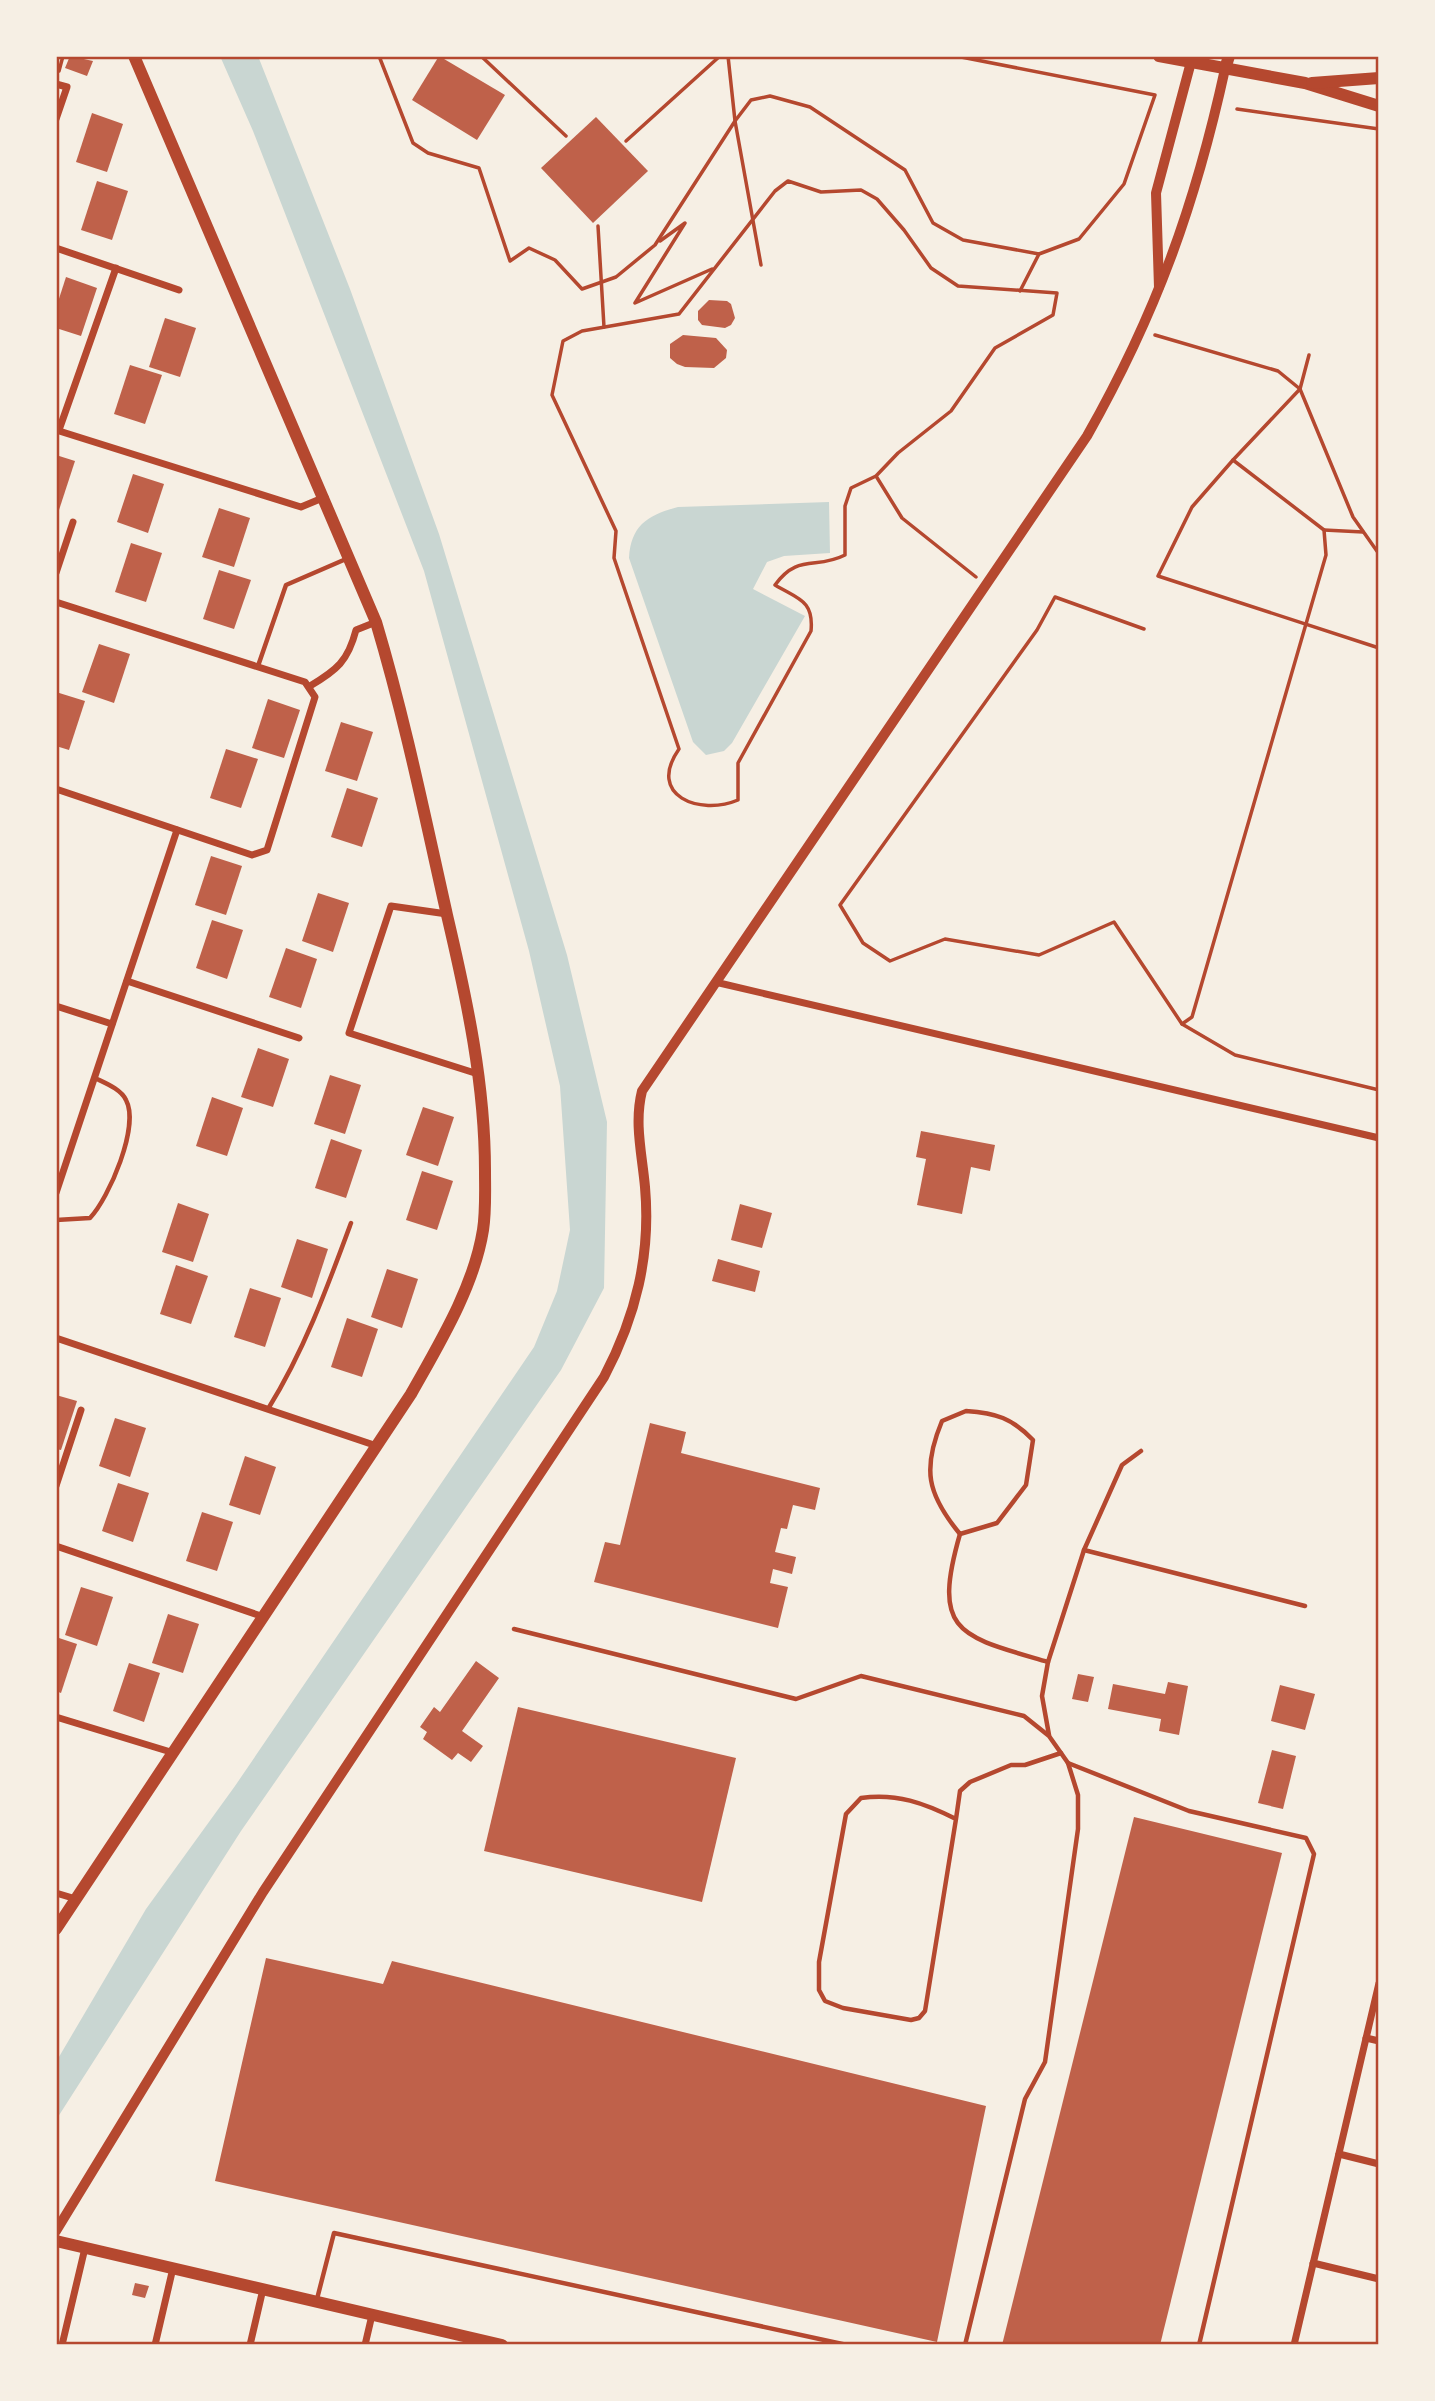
<svg xmlns="http://www.w3.org/2000/svg" width="1435" height="2401" font-family="'Open Sans',sans-serif">
<style>
.water{fill:#c9d6d2}
.building{fill:#bf614a}
.lines{fill:none;stroke-linecap:round;stroke-linejoin:round}
.path{stroke:#b5482f;stroke-width:3.5}
.service{stroke:#b5482f;stroke-width:4.5}
.minor{stroke:#b5482f;stroke-width:7}
.tertiary{stroke:#b5482f;stroke-width:10}
.secondary{stroke:#b5482f;stroke-width:12}
.neatline{fill:none;stroke:#b5482f;stroke-width:2.5}
</style>
<rect width="100%" height="100%" fill="#f6efe4"/>
<g class="water">
<path d="M220,56H258L350,289L439,534L567,955L607,1122L604,1288L561,1370L241,1831L56,2120V2062L146,1909L235,1786L534,1347L557,1291L570,1230L560,1086L529,951L424,571L253,131Z"/>
<path d="M829,502L830,553L784,556L767,562L753,589L805,616L732,743L724,751L706,755L693,742L629,558C631,525 648,515 678,507Z"/>
</g>
<g class="building">
<path d="M70,56L93,61L87,76L65,68Z"/>
<path d="M439,56L505,95L477,140L412,100Z"/>
<path d="M92,113L123,124L107,172L76,162Z"/>
<path d="M596,117L648,171L593,223L541,168Z"/>
<path d="M97,181L128,191L112,240L81,230Z"/>
<path d="M66,277L97,288L81,336L56,328V308Z"/>
<path d="M709,300L727,301L731,304L735,318L731,325L725,328L702,325L698,320V311Z"/>
<path d="M165,318L196,328L180,377L149,367Z"/>
<path d="M683,335L716,338L727,350L726,358L714,368L685,367L677,364L670,358V344Z"/>
<path d="M130,365L162,375L145,424L114,414Z"/>
<path d="M56,455L75,461L59,510L56,509Z"/>
<path d="M133,474L164,484L148,533L117,522Z"/>
<path d="M219,508L250,518L234,567L202,557Z"/>
<path d="M131,543L162,553L146,602L115,592Z"/>
<path d="M219,570L251,580L234,629L203,619Z"/>
<path d="M99,644L130,654L114,703L82,692Z"/>
<path d="M56,692L85,701L69,750L56,746Z"/>
<path d="M268,699L300,710L284,758L252,748Z"/>
<path d="M341,722L373,732L357,781L325,771Z"/>
<path d="M226,749L258,759L241,808L210,798Z"/>
<path d="M347,788L378,798L362,847L331,837Z"/>
<path d="M211,856L242,866L226,915L195,905Z"/>
<path d="M318,893L349,903L333,952L302,941Z"/>
<path d="M212,920L243,930L227,979L196,968Z"/>
<path d="M286,948L317,959L301,1008L269,997Z"/>
<path d="M258,1048L289,1059L273,1107L241,1097Z"/>
<path d="M330,1075L361,1085L345,1134L314,1124Z"/>
<path d="M212,1097L243,1108L227,1156L196,1146Z"/>
<path d="M423,1107L454,1117L438,1166L406,1155Z"/>
<path d="M921,1131L995,1145L990,1171L971,1167L962,1214L917,1205L926,1159L916,1157Z"/>
<path d="M331,1139L362,1150L346,1198L315,1188Z"/>
<path d="M422,1171L453,1181L437,1230L406,1220Z"/>
<path d="M178,1203L209,1214L193,1262L162,1252Z"/>
<path d="M740,1204L772,1213L762,1248L731,1240Z"/>
<path d="M297,1239L328,1249L312,1298L281,1287Z"/>
<path d="M718,1259L760,1271L755,1292L712,1281Z"/>
<path d="M176,1265L208,1276L191,1324L160,1314Z"/>
<path d="M387,1269L418,1279L402,1328L371,1317Z"/>
<path d="M250,1288L281,1298L265,1347L234,1337Z"/>
<path d="M347,1318L378,1329L362,1377L331,1367Z"/>
<path d="M56,1395L77,1401L61,1450L56,1449Z"/>
<path d="M115,1418L146,1428L130,1477L99,1466Z"/>
<path d="M650,1423L686,1432L681,1453L820,1488L815,1510L793,1505L787,1529L781,1528L775,1552L796,1557L792,1574L773,1569L770,1583L788,1587L778,1628L594,1582L605,1542L620,1545Z"/>
<path d="M245,1456L276,1467L260,1515L229,1505Z"/>
<path d="M118,1483L149,1493L133,1542L102,1531Z"/>
<path d="M202,1512L233,1522L217,1571L186,1561Z"/>
<path d="M81,1587L113,1597L97,1646L65,1635Z"/>
<path d="M168,1614L199,1624L183,1673L152,1663Z"/>
<path d="M56,1637L77,1644L61,1693L56,1691Z"/>
<path d="M476,1661L499,1678L462,1731L483,1746L471,1762L458,1753L452,1760L423,1739L427,1732L420,1727L434,1707L440,1712Z"/>
<path d="M129,1663L160,1673L144,1722L113,1711Z"/>
<path d="M1078,1674L1094,1677L1088,1702L1072,1699Z"/>
<path d="M1168,1682L1188,1686L1179,1735L1159,1731L1161,1719L1108,1709L1113,1684L1165,1694Z"/>
<path d="M1280,1685L1315,1694L1305,1730L1271,1721Z"/>
<path d="M518,1707L736,1758L702,1902L484,1851Z"/>
<path d="M1272,1750L1296,1756L1283,1809L1258,1803Z"/>
<path d="M1134,1817L1282,1853L1160,2345H1002Z"/>
<path d="M266,1958L383,1984L392,1961L986,2106L937,2342L215,2181Z"/>
<path d="M135,2283L149,2286L145,2298L132,2295Z"/>
</g>
<g class="lines">
<g class="path">
<path d="M379,56L413,143L428,153L479,168L510,261L529,248L555,260L582,289L616,277L655,245L735,121L728,56"/>
<path d="M481,56L566,136"/>
<path d="M956,56L1155,95L1124,184L1079,239L1039,254L1020,291"/>
<path d="M59,71L63,56"/>
<path d="M1237,109L1379,129"/>
<path d="M626,141L720,56"/>
<path d="M598,226L604,327"/>
<path d="M660,241L685,223L635,303L712,269"/>
<path d="M761,265L735,121L751,100L770,96L810,107L905,170L933,223L963,240L1039,254"/>
<path d="M1155,335L1278,371L1300,389L1353,517L1379,554"/>
<path d="M1233,460L1192,507L1158,576L1379,648"/>
<path d="M876,476L851,488L845,506V555C816,570 798,553 775,585C798,599 814,600 811,631L738,763V800C700,816 646,796 679,749L614,558L616,531L552,395L563,341L582,331L679,314L775,191L788,181L821,192L861,190L877,199L904,230L931,268L958,286L1057,293L1053,315L995,348L951,411L898,453L876,476L902,518L976,577"/>
<path d="M1324,530L1363,532"/>
<path d="M1144,629L1055,597L1037,630L840,905L863,943L890,961L945,939L1039,955L1114,922L1182,1024L1235,1055L1379,1090"/>
<path d="M1182,1024L1192,1017L1326,555L1324,530L1233,460L1300,389L1309,355"/>
</g>
<g class="service">
<path d="M258,666L286,585L346,559"/>
<path d="M56,1220L90,1218C109,1198 140,1126 126,1100C121,1089 105,1083 95,1078"/>
<path d="M268,1409C304,1351 327,1288 351,1223"/>
<path d="M966,1411C996,1413 1012,1418 1033,1440L1026,1485L997,1523L960,1534C927,1494 922,1469 942,1421Z"/>
<path d="M960,1534C931,1634 960,1636 1048,1662"/>
<path d="M1084,1550L1305,1606"/>
<path d="M514,1629L796,1699L861,1676L1024,1716L1049,1736L1068,1763L1078,1795V1829L1045,2062L1025,2099L965,2345"/>
<path d="M1049,1735L1042,1696L1048,1662L1084,1550L1122,1465L1141,1451"/>
<path d="M1068,1763L1189,1811L1306,1838L1314,1854L1199,2345"/>
<path d="M956,1819L925,2011L919,2018L911,2020L843,2008L825,2001L819,1990V1962L846,1814L861,1798C897,1793 924,1803 956,1819L960,1791L970,1782L1011,1765H1025L1061,1753"/>
<path d="M317,2299L334,2233L847,2345"/>
</g>
<g class="minor">
<path d="M56,84L67,87L56,119"/>
<path d="M56,248L179,290"/>
<path d="M56,430L301,507L325,497"/>
<path d="M59,430L116,268"/>
<path d="M56,573L73,522"/>
<path d="M56,602L305,682L315,697L267,850L252,855L56,789"/>
<path d="M310,686C337,670 348,661 356,630L376,622"/>
<path d="M447,914L391,906L349,1033L478,1074"/>
<path d="M127,981L299,1038"/>
<path d="M715,982L1379,1138"/>
<path d="M56,1006L112,1024"/>
<path d="M56,1193L177,830"/>
<path d="M56,1338L377,1446"/>
<path d="M56,1486L81,1410"/>
<path d="M56,1546L264,1617"/>
<path d="M56,1717L174,1753"/>
<path d="M56,1893L76,1899"/>
<path d="M1366,2038L1379,2041"/>
<path d="M1339,2154L1379,2164"/>
<path d="M1313,2263L1379,2279"/>
<path d="M62,2345L85,2248"/>
<path d="M155,2345L173,2268"/>
<path d="M250,2345L263,2289"/>
<path d="M365,2345L372,2315"/>
<path d="M1294,2345L1379,1983"/>
</g>
<g class="tertiary">
<path d="M1159,287L1156,193L1191,62"/>
<path d="M56,2231L263,1892L604,1377C636,1316 651,1255 645,1187C642,1154 634,1123 642,1091L1087,436C1156,314 1195,206 1225,69"/>
</g>
<g class="secondary">
<path d="M1159,56L1305,83L1379,106"/>
<path d="M1225,69L1229,56"/>
<path d="M1312,83L1379,78"/>
<path d="M56,1929L411,1394C439,1344 474,1287 483,1230C486,1211 485,1191 485,1171C485,1084 467,1000 447,915C425,817 405,719 376,622L134,56"/>
<path d="M56,2241L502,2345"/>
</g>
</g>
<rect width="1435" height="2401" fill="none" stroke="#f6efe4" stroke-width="116"/>
<rect x="58" y="58" width="1319" height="2285" class="neatline"/>
</svg>
